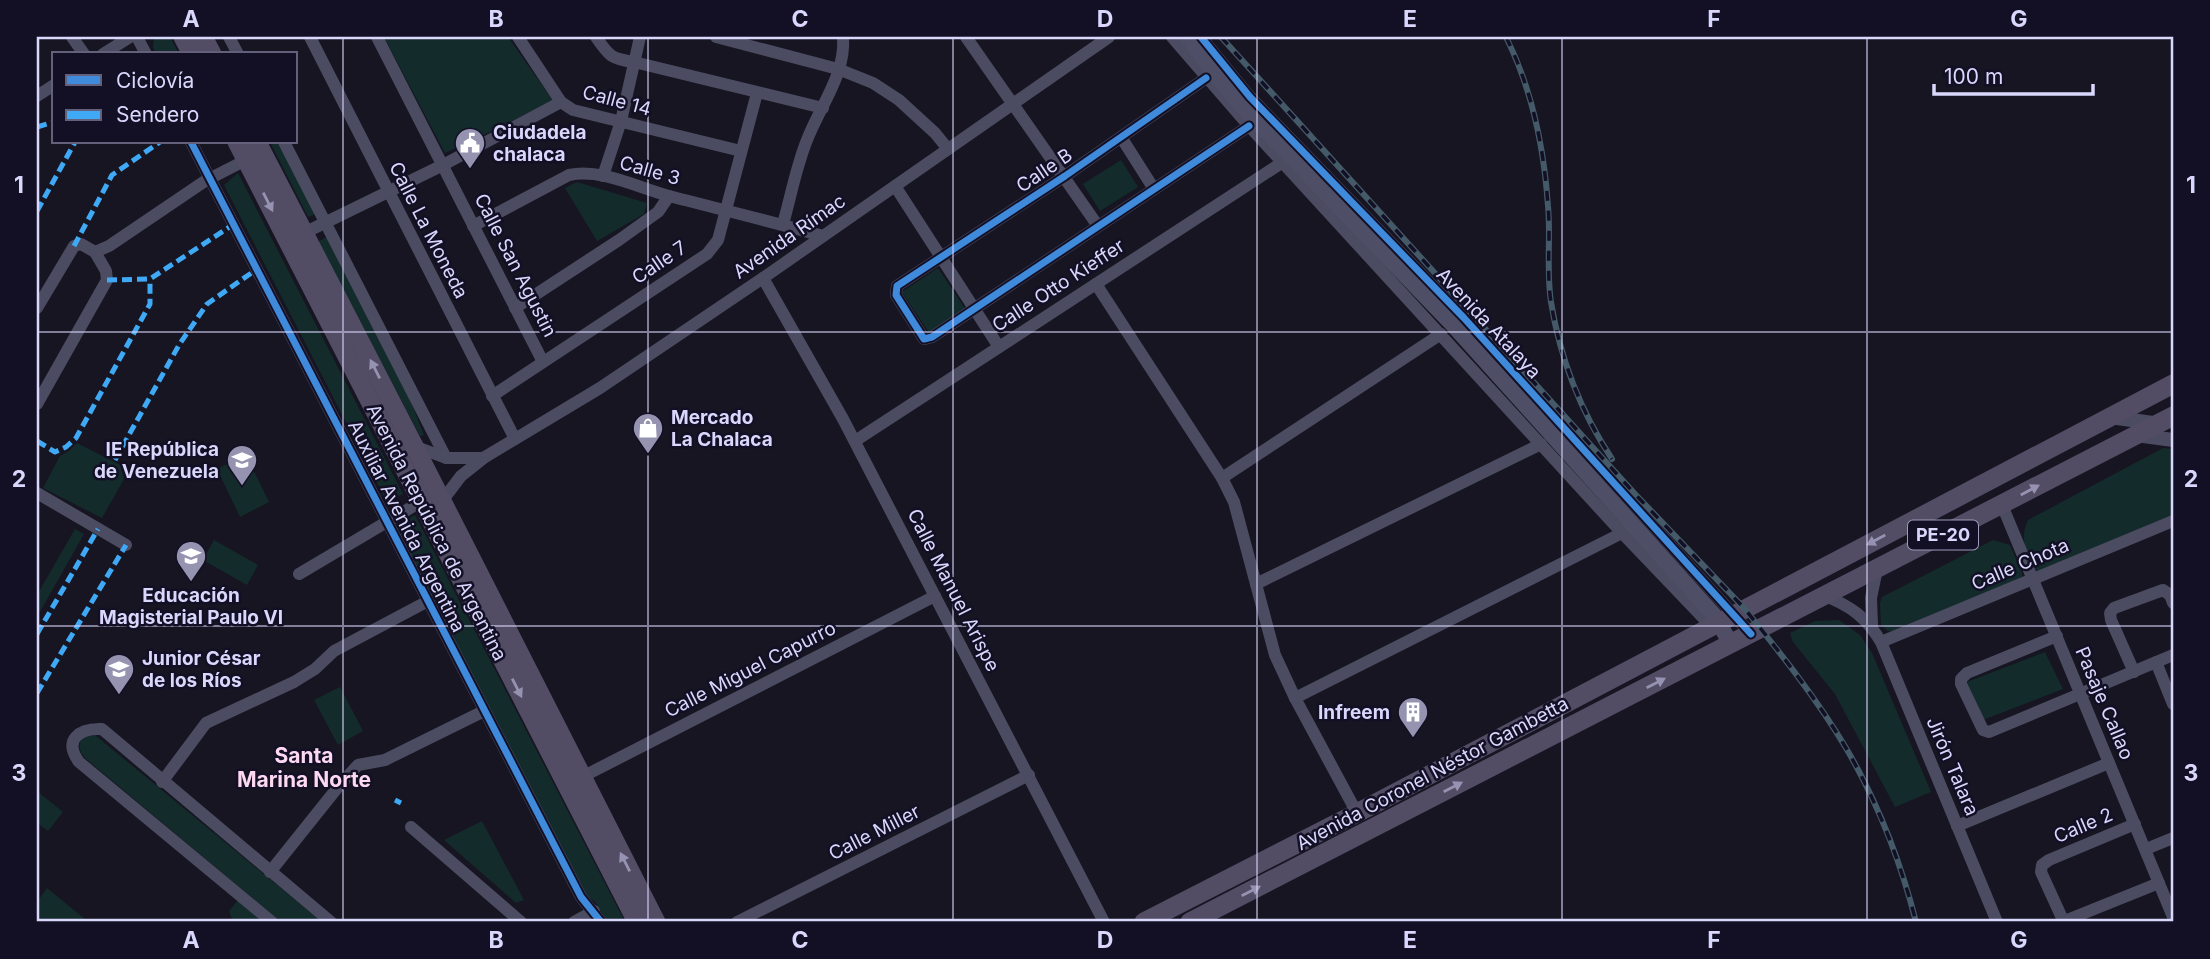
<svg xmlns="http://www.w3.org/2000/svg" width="2210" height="959" font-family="Inter,sans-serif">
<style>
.green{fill:#142b2b}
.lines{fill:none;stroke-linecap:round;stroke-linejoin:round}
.minor{stroke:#4b4b61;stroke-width:12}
.tertiary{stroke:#4b4b61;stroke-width:14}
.secondary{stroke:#4e4e67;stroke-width:16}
.primary{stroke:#534c65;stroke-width:19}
.rail-casing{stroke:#445a68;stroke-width:6}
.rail{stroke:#131026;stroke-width:3.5;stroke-dasharray:10;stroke-linecap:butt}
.quiet{stroke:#3fa9f5;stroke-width:5;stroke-dasharray:10 5;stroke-linecap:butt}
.cycleway-casing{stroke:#131026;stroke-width:11}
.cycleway{stroke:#408adc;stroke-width:7}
.oneway{fill:#9692b1}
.grid{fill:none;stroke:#dad7fd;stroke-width:2;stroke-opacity:0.55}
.labels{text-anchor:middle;stroke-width:5;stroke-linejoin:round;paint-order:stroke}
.shield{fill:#131026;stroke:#9e9bbc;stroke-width:2}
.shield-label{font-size:18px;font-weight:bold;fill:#dad7fd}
.street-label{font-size:19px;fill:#dad7fd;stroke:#131026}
.poi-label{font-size:19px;font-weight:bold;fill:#dad7fd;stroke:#131026;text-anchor:start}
.neighbourhood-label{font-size:21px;font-weight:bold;fill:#fdd9f1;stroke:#131026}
.neatline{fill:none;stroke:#dad7fd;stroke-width:2.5}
.grid-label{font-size:23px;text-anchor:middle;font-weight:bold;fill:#dad7fd}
</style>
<rect width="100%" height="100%" fill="#161521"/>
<g class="green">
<path d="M154,37H170L179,54H156L153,47Z"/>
<path d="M384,37H508L554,102L445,153Z"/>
<path d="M270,142H279L316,214L308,217Z"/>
<path d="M1121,160L1138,187L1100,211L1083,184Z"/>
<path d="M238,173L403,494L387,502L224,185Z"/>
<path d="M577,182L647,203L644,214L597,241L565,188Z"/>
<path d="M328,236L405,387L424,435L420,436L318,242Z"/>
<path d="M938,268L966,310L930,334L902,292Z"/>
<path d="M77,443L120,465L124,479L102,518L43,488L60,456L69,451Z"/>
<path d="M2163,448L2173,449V515L2037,571C2026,556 2019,538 2028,520Z"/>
<path d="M246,455L269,502L240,517L217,469Z"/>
<path d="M415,515L625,922H608L594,901L585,894L395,526Z"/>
<path d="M75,529L84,534L37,617V595Z"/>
<path d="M214,540L258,565L247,585L203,560Z"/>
<path d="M1993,540L2010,545L2022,573V577L1894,632L1888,631L1881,625L1880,603L1882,597Z"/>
<path d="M1839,620L1860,635L1872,653L1931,792L1895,807L1835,694L1793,642L1790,633L1815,621Z"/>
<path d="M2045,652L2063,689L1983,720L1967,682Z"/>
<path d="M340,687L363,731L338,745L314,700Z"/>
<path d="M95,735L322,922H281L85,758C79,751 78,746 82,737Z"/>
<path d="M37,791L63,812L48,831L37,823Z"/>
<path d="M482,821L524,900L516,903L444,840Z"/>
<path d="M47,888L86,920L85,922H37V902Z"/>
<path d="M240,898L268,922H233L229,911Z"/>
</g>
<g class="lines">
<g class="minor">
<path d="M72,37L84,54"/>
<path d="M137,37L146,54"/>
<path d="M229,37L238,54"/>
<path d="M310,37L515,439"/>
<path d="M377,37L543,362"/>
<path d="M518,37L561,102L573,110L741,151"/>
<path d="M596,37C609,56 611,59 634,62L823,108"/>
<path d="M716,37L838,69L873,83L899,100L935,133L948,149"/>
<path d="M966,37L1098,226"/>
<path d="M1172,37L1249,126L1622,533L1712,627"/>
<path d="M1201,37L1250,97L1464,318L1751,634"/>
<path d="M103,54L130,37"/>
<path d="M1206,78L1065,176L897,286L896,295L924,339L932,337L1249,126"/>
<path d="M37,96L54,85"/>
<path d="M1121,137L1154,189"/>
<path d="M191,142L581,897L601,922"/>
<path d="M284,142L446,458"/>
<path d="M603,176L621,121L640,37"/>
<path d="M895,186L999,347"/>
<path d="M783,224C791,196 796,167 807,140C820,106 846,74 843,37"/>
<path d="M473,226L569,175C603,168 640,189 673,197C723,210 773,222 823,236"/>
<path d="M304,233L443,165L561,102"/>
<path d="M763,278L843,419L1104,922"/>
<path d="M1096,284L1222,478L1234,502L1275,655L1295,698L1357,813"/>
<path d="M37,308L74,246L81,244L95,252L109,246L205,181L246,160"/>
<path d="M515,308L619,240L658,212L669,196"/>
<path d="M492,396L707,254L718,240L757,93"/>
<path d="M37,404L107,280L106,271L95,252"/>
<path d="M855,441L1283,162"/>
<path d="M414,446L446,458H481"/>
<path d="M1222,478L1441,334"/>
<path d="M37,493L126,545"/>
<path d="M442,501L461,476L485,457L600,388L763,278L1109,37"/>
<path d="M2002,505L2173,917"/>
<path d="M299,574L422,501"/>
<path d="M1256,584L1541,444"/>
<path d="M1825,596C1851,606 1867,618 1881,642L1997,922"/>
<path d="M1872,625L1871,598L1877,569"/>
<path d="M2057,636L1967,673L1961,679V684L1983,730L1989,732L2173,655"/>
<path d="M1881,642L2173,521"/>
<path d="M2156,662L2173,704"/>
<path d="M2134,672L2111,620L2110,613L2114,608L2163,590L2170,595L2173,603"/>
<path d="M1295,698L1622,533"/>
<path d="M582,777L935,596"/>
<path d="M162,782L206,723L294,682L315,669L334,651L428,601"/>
<path d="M2135,824L2049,860L2042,865L2041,872L2062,918L2067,920L2159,883"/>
<path d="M1957,826L2109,763"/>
<path d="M411,827L521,922"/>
<path d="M2146,849L2173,838"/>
<path d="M270,872L338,787L358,765L385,760L484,711"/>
<path d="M272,922L79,762C63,740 79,728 102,729L331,922"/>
<path d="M574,922L594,911"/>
<path d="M737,922L1029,775"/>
</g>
<g class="tertiary">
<path d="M2110,417L2160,424"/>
<path d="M2136,435L2173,440"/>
</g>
<path class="secondary" d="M1188,37L1213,72L1241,105L1453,325L1714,615L1731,644"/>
<g class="primary">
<path d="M183,37L192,54"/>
<path d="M203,37L212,54"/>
<path d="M237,142L637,922"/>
<path d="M257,142L414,446L656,922"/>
<path d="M1144,922L1357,813L2173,384"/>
<path d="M1190,922L2173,416"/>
</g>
<g class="rail-casing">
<g id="rail">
<path d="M1221,37L1635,494L1745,609C1781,654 1817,699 1846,748C1877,801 1901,863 1916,922"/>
<path d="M1506,37C1532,89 1544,148 1548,206C1551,237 1546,270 1551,302C1560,358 1581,412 1612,459"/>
</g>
</g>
<use href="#rail" class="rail"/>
<g class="quiet">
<path d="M37,127L54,122"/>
<path d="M37,211L75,142"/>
<path d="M74,246L112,175L160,142"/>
<path d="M107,280L150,279L234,224"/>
<path d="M37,441L55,452L66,447L76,438L150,304V279"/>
<path d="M115,460L179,345L207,304L257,269"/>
<path d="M37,634L98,529"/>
<path d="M37,693L126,545"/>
<path d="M395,800L401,803"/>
</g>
<g class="cycleway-casing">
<g id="cycleway">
<path d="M1201,37L1250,97L1464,318L1751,634"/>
<path d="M1206,78L1065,176L897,286L896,295L924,339L932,337L1249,126"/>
<path d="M191,142L581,897L601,922"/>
</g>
</g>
<use href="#cycleway" class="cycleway"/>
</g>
<defs><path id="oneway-solid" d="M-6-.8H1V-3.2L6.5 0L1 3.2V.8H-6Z" transform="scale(1.75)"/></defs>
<g class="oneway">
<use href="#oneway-solid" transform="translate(268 202) rotate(63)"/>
<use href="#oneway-solid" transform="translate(375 369) rotate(-117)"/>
<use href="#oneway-solid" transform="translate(2030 490) rotate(-28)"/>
<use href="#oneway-solid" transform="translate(1876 540) rotate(152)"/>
<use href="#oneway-solid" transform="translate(1656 683) rotate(-27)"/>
<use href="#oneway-solid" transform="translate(517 688) rotate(63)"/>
<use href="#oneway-solid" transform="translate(1453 787) rotate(-27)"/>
<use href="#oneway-solid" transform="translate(625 862) rotate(-117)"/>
<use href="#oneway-solid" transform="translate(1251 891) rotate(-27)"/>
</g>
<path class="grid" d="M343,37V922M648,37V922M953,37V922M1257,37V922M1562,37V922M1867,37V922M37,332H2173M37,626H2173"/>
<defs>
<g id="civic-pin" transform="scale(1.575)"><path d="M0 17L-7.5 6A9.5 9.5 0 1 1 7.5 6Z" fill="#9593b0" stroke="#131026"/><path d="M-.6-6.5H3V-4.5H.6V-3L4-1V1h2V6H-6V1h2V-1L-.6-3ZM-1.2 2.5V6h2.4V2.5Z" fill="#fff"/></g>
<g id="shop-pin" transform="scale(1.575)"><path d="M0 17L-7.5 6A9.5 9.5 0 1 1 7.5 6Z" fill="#9593b0" stroke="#131026"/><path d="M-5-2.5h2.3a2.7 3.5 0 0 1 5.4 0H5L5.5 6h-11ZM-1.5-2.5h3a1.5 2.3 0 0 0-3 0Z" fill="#fff"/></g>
<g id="school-pin" transform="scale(1.575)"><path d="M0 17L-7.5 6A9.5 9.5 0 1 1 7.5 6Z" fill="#9593b0" stroke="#131026"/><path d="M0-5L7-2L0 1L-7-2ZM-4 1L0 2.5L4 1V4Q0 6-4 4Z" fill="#fff"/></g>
<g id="university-pin" transform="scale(1.575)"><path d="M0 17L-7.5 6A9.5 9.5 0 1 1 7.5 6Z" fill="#9593b0" stroke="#131026"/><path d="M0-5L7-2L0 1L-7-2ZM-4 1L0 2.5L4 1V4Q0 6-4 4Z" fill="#fff"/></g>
<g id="building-pin" transform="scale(1.575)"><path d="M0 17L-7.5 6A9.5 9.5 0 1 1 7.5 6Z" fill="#9593b0" stroke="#131026"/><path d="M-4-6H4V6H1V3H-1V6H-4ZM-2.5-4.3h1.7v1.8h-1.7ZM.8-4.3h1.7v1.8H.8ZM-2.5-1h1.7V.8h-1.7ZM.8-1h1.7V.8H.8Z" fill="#fff"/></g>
</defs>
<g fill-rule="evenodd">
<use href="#civic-pin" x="470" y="143"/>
<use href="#shop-pin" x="648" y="428"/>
<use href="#school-pin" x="242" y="460"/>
<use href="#university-pin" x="191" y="556"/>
<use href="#school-pin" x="119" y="669"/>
<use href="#building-pin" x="1413" y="712"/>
</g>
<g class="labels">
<rect class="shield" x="1908" y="520.5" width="70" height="29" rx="5"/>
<g class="shield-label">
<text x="1943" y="541">PE-20</text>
</g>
<g class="street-label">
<text transform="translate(617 100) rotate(15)" y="7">Calle 14</text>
<text transform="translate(650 170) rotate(16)" y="7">Calle 3</text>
<text transform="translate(1044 170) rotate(-34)" y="7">Calle B</text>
<text transform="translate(429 230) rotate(63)" y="7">Calle La Moneda</text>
<text transform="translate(789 236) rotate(-35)" y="7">Avenida Rímac</text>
<text transform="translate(659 262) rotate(-34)" y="7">Calle 7</text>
<text transform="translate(516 265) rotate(63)" y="7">Calle San Agustin</text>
<text transform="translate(1058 285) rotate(-33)" y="7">Calle Otto Kieffer</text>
<text transform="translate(1489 323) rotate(47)" y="7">Avenida Atalaya</text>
<text transform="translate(407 526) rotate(63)" y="7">Auxiliar Avenida Argentina</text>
<text transform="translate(437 532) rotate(63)" y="7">Avenida República de Argentina</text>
<text transform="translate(2020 564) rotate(-23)" y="7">Calle Chota</text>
<text transform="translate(954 590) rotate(63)" y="7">Calle Manuel Arispe</text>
<text transform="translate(750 669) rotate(-27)" y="7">Calle Miguel Capurro</text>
<text transform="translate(2105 703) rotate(67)" y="7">Pasaje Callao</text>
<text transform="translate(1953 766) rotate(67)" y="7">Jirón Talara</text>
<text transform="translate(1432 773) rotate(-28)" y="7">Avenida Coronel Néstor Gambetta</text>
<text transform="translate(2083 825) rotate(-23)" y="7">Calle 2</text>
<text transform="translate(874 832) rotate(-27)" y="7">Calle Miller</text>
</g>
<g class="poi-label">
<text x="493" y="139">Ciudadela<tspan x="493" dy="22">chalaca</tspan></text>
<text x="671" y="424">Mercado<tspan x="671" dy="22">La Chalaca</tspan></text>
<text x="219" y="456" text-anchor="end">IE República<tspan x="219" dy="22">de Venezuela</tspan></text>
<text x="191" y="602" text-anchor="middle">Educación<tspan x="191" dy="22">Magisterial Paulo VI</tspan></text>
<text x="142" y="665">Junior César<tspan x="142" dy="22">de los Ríos</tspan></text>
<text x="1390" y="719" text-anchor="end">Infreem</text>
</g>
<g class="neighbourhood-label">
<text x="304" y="763">Santa<tspan x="304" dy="24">Marina Norte</tspan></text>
</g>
</g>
<rect width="2210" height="959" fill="none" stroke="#131026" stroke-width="77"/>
<rect x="52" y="52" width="245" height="91" fill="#131026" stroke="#63607c" stroke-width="2"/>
<rect x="66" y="75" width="35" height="10" fill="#408adc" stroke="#63607c" stroke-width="2"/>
<text x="116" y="88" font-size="21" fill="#dad7fd">Ciclovía</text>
<rect x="66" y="110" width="35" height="10" fill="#3fa9f5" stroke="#63607c" stroke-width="2"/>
<text x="116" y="122" font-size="21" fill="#dad7fd">Sendero</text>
<path d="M1934 84v10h159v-10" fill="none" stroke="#dad7fd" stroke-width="3.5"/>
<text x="1944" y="84" font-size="21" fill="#dad7fd" stroke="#131026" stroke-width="5" paint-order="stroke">100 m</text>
<rect x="38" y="38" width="2134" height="882" class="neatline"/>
<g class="grid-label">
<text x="191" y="27">A</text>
<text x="496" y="27">B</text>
<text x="800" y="27">C</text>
<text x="1105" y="27">D</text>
<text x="1410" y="27">E</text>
<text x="1714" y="27">F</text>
<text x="2019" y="27">G</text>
<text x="19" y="193">1</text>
<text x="2191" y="193">1</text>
<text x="19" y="487">2</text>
<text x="2191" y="487">2</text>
<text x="19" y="781">3</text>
<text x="2191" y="781">3</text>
<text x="191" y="948">A</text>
<text x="496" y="948">B</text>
<text x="800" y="948">C</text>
<text x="1105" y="948">D</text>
<text x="1410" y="948">E</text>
<text x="1714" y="948">F</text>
<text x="2019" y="948">G</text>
</g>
</svg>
